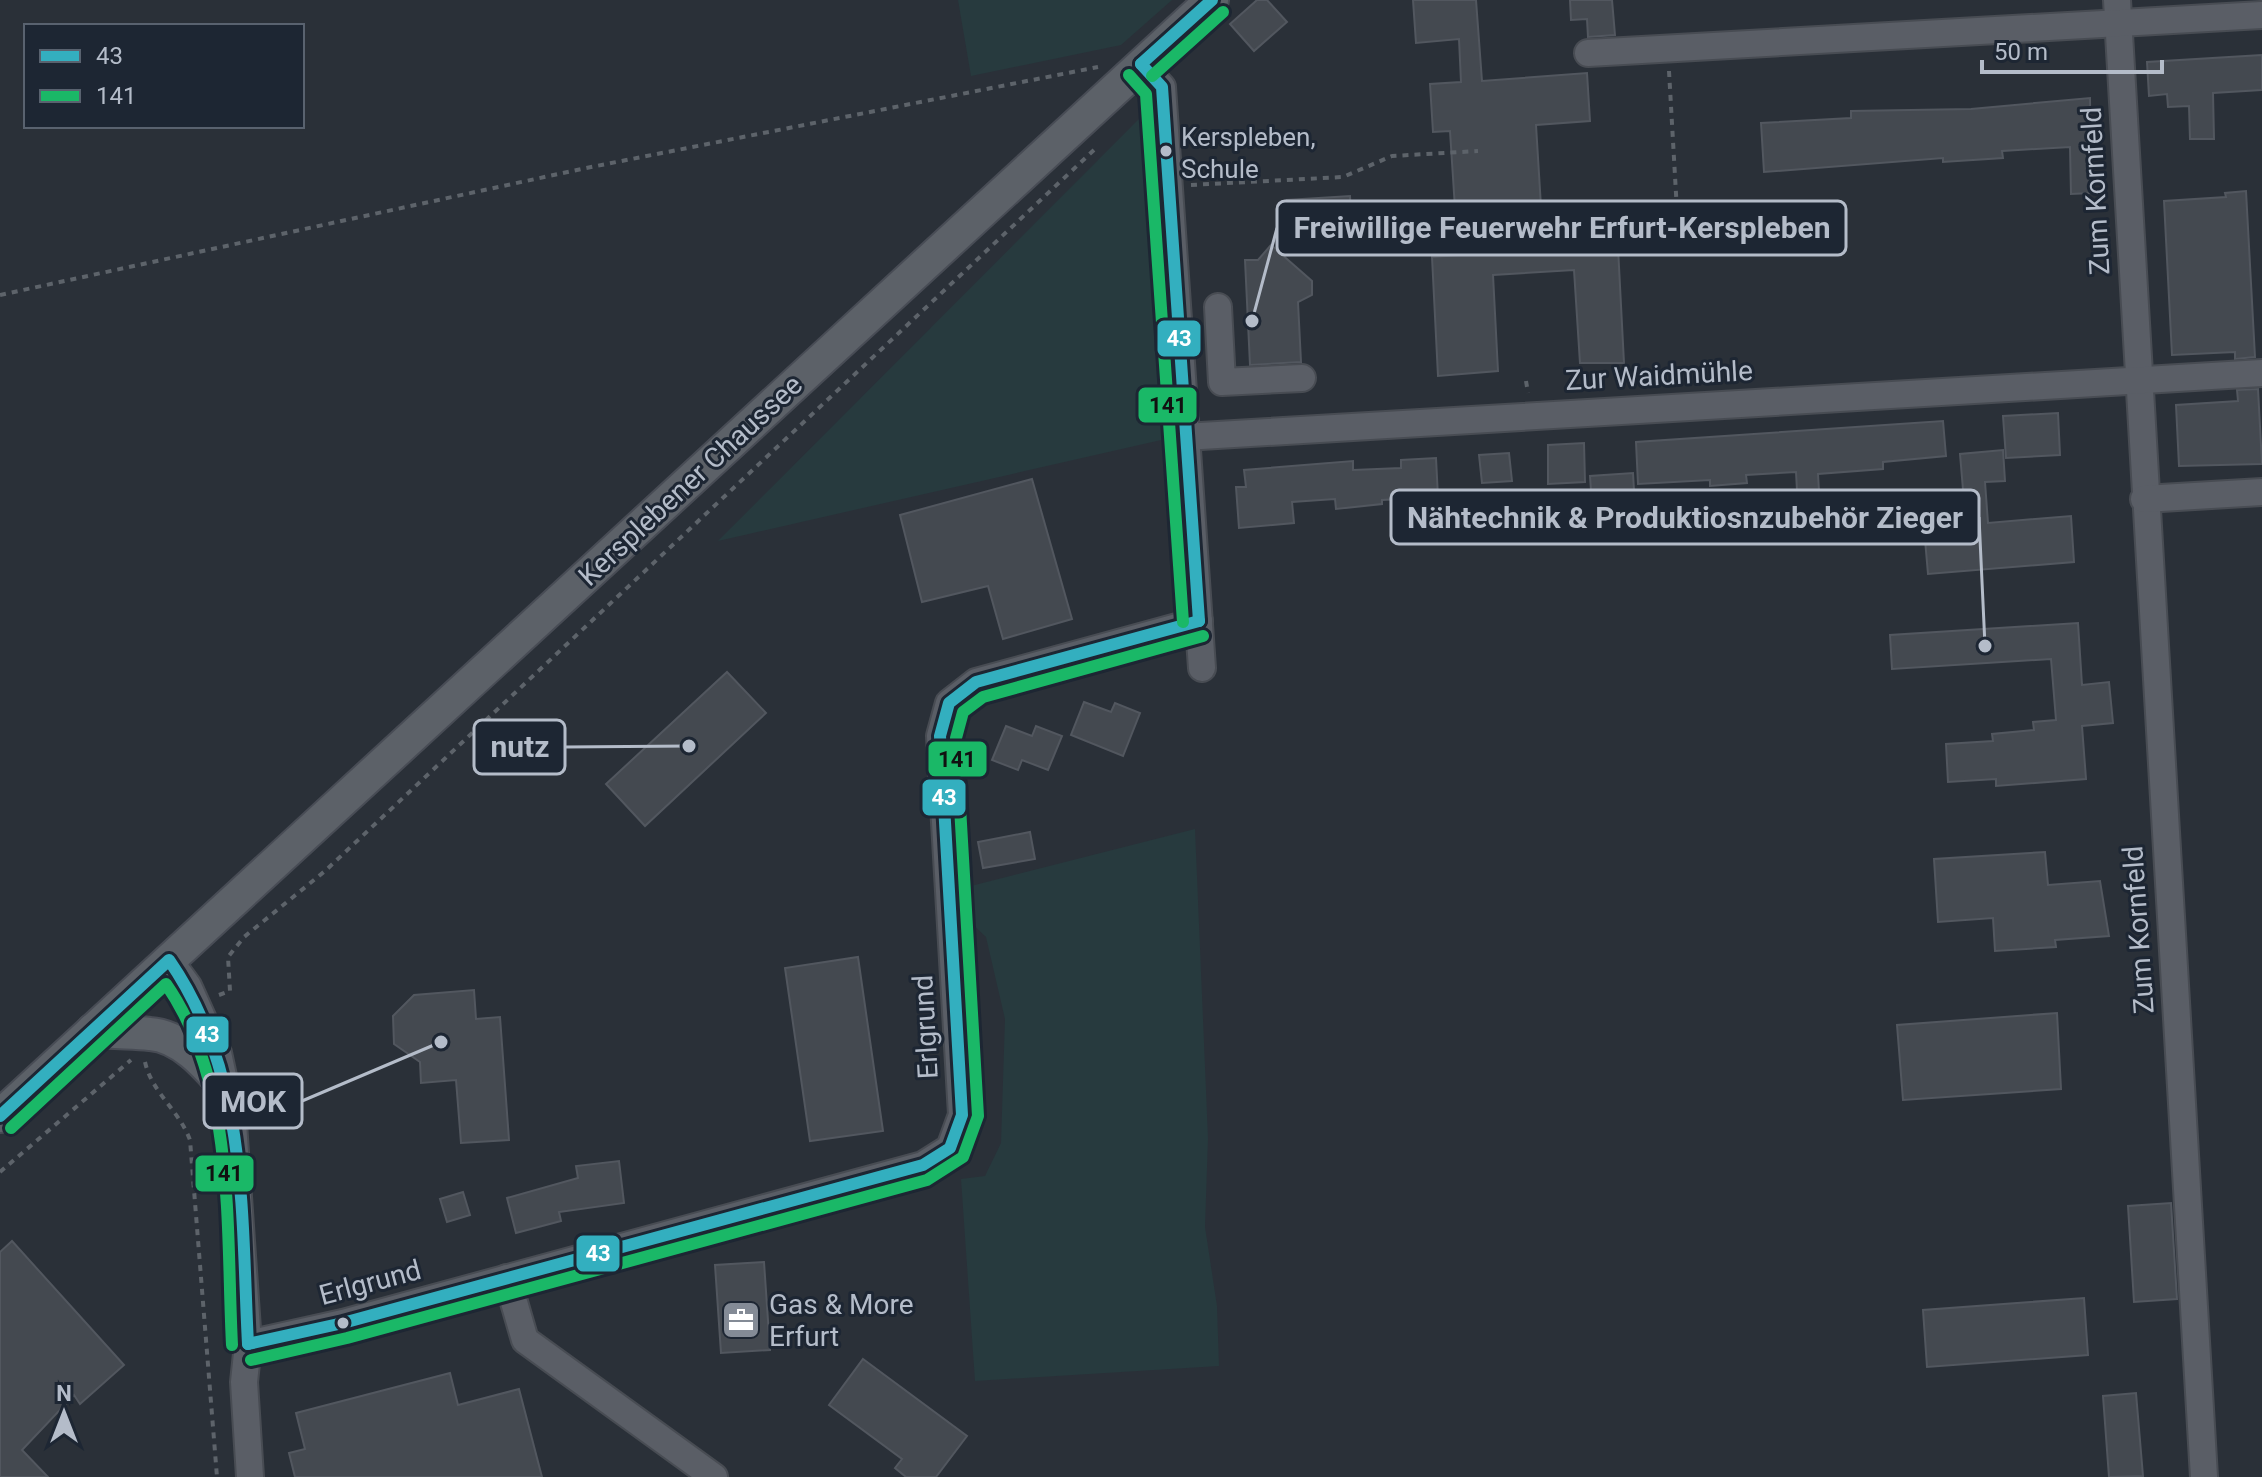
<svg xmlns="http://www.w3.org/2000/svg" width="2262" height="1477" font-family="Roboto,sans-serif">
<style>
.green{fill:#273a3e}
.building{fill:#444950;stroke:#52575f;stroke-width:2}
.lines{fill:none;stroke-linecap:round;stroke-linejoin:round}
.minor-casing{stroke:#484c53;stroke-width:30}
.major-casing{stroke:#484c55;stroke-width:36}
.path{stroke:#5d636a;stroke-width:4;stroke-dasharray:6 6;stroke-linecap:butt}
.minor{stroke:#5a5e66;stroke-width:26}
.major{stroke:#5c6168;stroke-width:32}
.bus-1-casing{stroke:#1d2633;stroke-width:18}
.bus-2-casing{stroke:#1d2633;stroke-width:18}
.bus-1{stroke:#33afbf;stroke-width:12}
.bus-2{stroke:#1ab867;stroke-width:12}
.bus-dot{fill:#b4bcc9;stroke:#1d2633;stroke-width:3}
.labels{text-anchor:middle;stroke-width:6;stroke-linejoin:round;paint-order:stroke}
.bus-label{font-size:26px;fill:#b4bcc9;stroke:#1d2633;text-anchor:start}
.street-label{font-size:28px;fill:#b4bcc9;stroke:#1d2633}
.poi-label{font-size:28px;fill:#b4bcc9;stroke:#1d2633;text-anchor:start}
.leader{fill:none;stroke:#b4bcc9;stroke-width:3}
.callout-dot{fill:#b4bcc9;stroke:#1d2633;stroke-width:3}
.callout{fill:#1d2633;stroke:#b4bcc9;stroke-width:3}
.callout-label{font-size:30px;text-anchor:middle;font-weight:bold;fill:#b4bcc9}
.line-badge{stroke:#1d2633;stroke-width:3}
.badge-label{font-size:22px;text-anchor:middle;font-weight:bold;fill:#fff}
.pale-badge-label{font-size:22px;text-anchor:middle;font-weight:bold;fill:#111}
</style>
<rect width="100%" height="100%" fill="#2a3038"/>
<g class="green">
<path d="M958,0H1172L1121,45L971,76Z"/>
<path d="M1147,111L1170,438L718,541Z"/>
<path d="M1195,829L1208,1138L1205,1227L1217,1306L1219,1366L975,1381L961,1179L985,1176L1001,1143L1005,1019L986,937L969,921L967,887Z"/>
</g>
<g class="building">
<path d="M1257,0H1267L1287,22L1254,51L1230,24Z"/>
<path d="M1413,0H1476L1482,81L1587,73L1590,121L1536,125L1542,223L1580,220L1579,212L1616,209L1624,363H1580L1574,270L1493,275L1498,371L1438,376L1432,257L1458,255L1450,131L1433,132L1430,84L1461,82L1459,39L1416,43Z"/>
<path d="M1570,0H1612L1615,35L1588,37L1587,19L1571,20Z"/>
<path d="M2262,55V90L2213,93L2214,139H2190L2189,106L2168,107L2167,94L2149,96L2147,62Z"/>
<path d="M2090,98L2091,193L2071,194L2070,147L2002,151L2003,158L1943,162V158L1764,172L1761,123L1851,118V111L1971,109Z"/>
<path d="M2246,191L2255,357L2235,359V352L2172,355L2164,201L2226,197L2225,193Z"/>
<path d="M1350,196L1351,214L1288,218L1287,200Z"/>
<path d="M1271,245L1312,281V295L1298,302L1301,362L1250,365L1245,260H1258Z"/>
<path d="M2258,389L2262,464L2179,466L2176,405L2238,401L2237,390Z"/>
<path d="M2058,413L2060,455L2006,458L2003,416Z"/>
<path d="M1943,421L1946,456L1883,462V469L1818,474L1820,508L1798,509L1796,472L1746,475L1747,483L1710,486V480L1638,484L1636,442Z"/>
<path d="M1584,443L1585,482L1548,484V445Z"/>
<path d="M2003,450L2005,481L1985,482L1988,523L2071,516L2074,562L1928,574L1924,528L1966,525L1960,454Z"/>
<path d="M1509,453L1512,481L1482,483L1479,455Z"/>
<path d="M1436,458L1438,497L1382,500V504L1336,509L1335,499L1292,502L1294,523L1239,528L1236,487H1246L1244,470L1353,461V470L1401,468V460Z"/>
<path d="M1633,473L1635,508L1613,509V503L1592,505L1590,476Z"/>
<path d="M1032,479L1072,619L1003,639L988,586L922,602L900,515Z"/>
<path d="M2078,623L2082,685L2109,682L2113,723L2082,726L2086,779L1996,786V779L1948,782L1946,744L1993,741L1992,734L2034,730L2033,722L2056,720L2051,659L1892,669L1890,635Z"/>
<path d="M727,672L766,713L645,826L606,784Z"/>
<path d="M1084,702L1111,712L1115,703L1140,713L1123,756L1071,735Z"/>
<path d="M1006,726L1032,736L1036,726L1062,736L1048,770L1022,760L1018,770L992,760Z"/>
<path d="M1030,832L1035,859L983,868L978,842Z"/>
<path d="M2045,852L2048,885L2100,881L2109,936L2055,940L2056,947L1995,951L1993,918L1938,922L1934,859Z"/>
<path d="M858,957L883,1131L810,1141L785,968Z"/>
<path d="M474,990L476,1019L500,1017L509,1140L461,1143L456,1080L421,1083L420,1062L394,1044L393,1016L414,995Z"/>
<path d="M2057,1013L2061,1089L1903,1100L1897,1025Z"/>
<path d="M619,1161L624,1203L559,1212L561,1221L516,1233L507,1198L578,1178L576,1166Z"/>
<path d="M463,1192L470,1215L447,1222L440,1199Z"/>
<path d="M2171,1203L2177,1299L2134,1302L2128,1206Z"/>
<path d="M12,1241L124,1365L80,1404L74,1395L22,1450L48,1477H0V1252Z"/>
<path d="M764,1262L770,1350L721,1353L715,1265Z"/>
<path d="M2084,1298L2088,1355L1927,1367L1923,1310Z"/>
<path d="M863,1359L967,1436L936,1477H906L895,1468L902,1459L829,1405Z"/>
<path d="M450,1373L458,1405L519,1389L542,1477H295L289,1453L305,1449L296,1413Z"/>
<path d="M2136,1393L2143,1476L2109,1477L2103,1396Z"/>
</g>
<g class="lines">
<g class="minor-casing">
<g id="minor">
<path d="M2117,0L2204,1477"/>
<path d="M1588,53L2262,15"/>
<path d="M1141,64L1162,87L1202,668"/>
<path d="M1218,307L1222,382L1302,378"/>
<path d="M1184,437L2262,373"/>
<path d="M2144,499L2262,492"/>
<path d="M169,960L188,986L218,1053L233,1123L248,1344L244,1382L250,1477"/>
<path d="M507,1278L525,1340L714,1477"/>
<path d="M248,1344L343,1323L923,1165L950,1148L962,1115L940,736L949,703L976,682L1199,621"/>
</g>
</g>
<g class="major-casing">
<g id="major">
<path d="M93,1030C112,1033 131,1032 150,1034C181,1036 206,1065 225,1087"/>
<path d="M0,1116L1212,0"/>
</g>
</g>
<g class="path">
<path d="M1669,71L1677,211"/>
<path d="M1191,185L1343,177L1392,156L1478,151"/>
<path d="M0,295L586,168L1098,67"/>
<path d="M1526,381L1528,393"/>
<path d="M219,995L230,991L228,957L244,937L325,871L1095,149"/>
<path d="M145,1062C152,1093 179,1110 190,1140L217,1477"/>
<path d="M0,1172L131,1060"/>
</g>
<use href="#minor" class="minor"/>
<use href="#major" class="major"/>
<g class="bus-1-casing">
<g id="bus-1">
<path d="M1141,64L1162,87L1199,621"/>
<path d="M1141,64L1212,0"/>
<path d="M0,1116L169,960C248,1074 241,1211 248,1344"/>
<path d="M248,1344L343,1323L923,1165L950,1148L962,1115L940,736L949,703L976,682L1199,621"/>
</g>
</g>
<g class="bus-2-casing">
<g id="bus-2">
<path d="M1129,75L1146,94L1183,622"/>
<path d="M1152,76L1223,12"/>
<path d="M11,1128L166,984C236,1085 226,1228 232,1345"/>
<path d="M251,1360L347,1338L927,1180L963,1157L978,1116L956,738L963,712L983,697L1203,636"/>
</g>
</g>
<use href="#bus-1" class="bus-1"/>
<use href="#bus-2" class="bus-2"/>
</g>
<defs>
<g id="office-square" transform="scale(2)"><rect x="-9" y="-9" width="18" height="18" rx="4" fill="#848b96" stroke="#1d2633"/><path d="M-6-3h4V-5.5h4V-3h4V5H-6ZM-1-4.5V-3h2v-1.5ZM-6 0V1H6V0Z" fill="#fff"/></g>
</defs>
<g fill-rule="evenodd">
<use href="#office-square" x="741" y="1320"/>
</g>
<g class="bus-dot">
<circle cx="1166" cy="151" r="7"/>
<circle cx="343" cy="1323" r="7"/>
</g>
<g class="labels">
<g class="bus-label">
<text x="1181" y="146">Kerspleben,<tspan x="1181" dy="32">Schule</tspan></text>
</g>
<g class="street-label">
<text transform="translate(2095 191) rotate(-93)" y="10">Zum Kornfeld</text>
<text transform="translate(1659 375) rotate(-3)" y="10">Zur Waidmühle</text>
<text transform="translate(690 480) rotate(-43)" y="10">Kersplebener Chaussee</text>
<text transform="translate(2138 930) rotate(-94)" y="10">Zum Kornfeld</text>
<text transform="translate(925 1027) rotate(-93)" y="10">Erlgrund</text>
<text transform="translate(370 1282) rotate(-15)" y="10">Erlgrund</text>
</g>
<g class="poi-label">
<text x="769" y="1314">Gas &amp; More<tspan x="769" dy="32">Erfurt</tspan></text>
</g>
</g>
<path class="leader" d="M1252 321L1277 228M1985 646L1979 517M689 746L565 747M441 1042L302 1101"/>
<g class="callout-dot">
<circle cx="1252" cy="321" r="8"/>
<circle cx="1985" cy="646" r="8"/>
<circle cx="689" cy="746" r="8"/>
<circle cx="441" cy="1042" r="8"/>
</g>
<g class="callout">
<rect x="1277" y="201" width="569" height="54" rx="8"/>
<rect x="1391" y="490" width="588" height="54" rx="8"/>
<rect x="474" y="720" width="91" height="54" rx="8"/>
<rect x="204" y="1074" width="98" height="54" rx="8"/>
</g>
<g class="callout-label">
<text x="1562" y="238">Freiwillige Feuerwehr Erfurt-Kerspleben</text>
<text x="1685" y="528">Nähtechnik &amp; Produktiosnzubehör Zieger</text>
<text x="520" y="757">nutz</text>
<text x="253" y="1112">MOK</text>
</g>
<g class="line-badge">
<rect x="1156" y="319" width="46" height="39" rx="8" fill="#33afbf"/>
<rect x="1137" y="386" width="61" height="38" rx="8" fill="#1ab867"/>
<rect x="927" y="740" width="61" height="38" rx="8" fill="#1ab867"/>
<rect x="921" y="778" width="46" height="39" rx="8" fill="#33afbf"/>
<rect x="185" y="1015" width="45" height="39" rx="8" fill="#33afbf"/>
<rect x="194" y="1154" width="61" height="39" rx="8" fill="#1ab867"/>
<rect x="575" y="1234" width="46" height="39" rx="8" fill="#33afbf"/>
</g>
<g class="badge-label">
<text x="1179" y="346">43</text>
<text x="944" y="805">43</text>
<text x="207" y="1042">43</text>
<text x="598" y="1261">43</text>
</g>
<g class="pale-badge-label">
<text x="1168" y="413">141</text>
<text x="957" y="767">141</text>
<text x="224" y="1181">141</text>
</g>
<rect x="24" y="24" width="280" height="104" fill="#1d2633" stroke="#59626f" stroke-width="2"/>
<rect x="40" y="50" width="40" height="12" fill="#33afbf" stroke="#59626f" stroke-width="2"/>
<text x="96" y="64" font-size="24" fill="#b4bcc9">43</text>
<rect x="40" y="90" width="40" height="12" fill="#1ab867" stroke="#59626f" stroke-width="2"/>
<text x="96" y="104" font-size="24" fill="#b4bcc9">141</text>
<g transform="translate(64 1413)" stroke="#1d2633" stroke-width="6" paint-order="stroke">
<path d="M0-6L14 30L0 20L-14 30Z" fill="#b4bcc9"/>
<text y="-12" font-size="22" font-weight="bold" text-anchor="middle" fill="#b4bcc9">N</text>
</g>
<path d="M1982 60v12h180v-12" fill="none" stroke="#b4bcc9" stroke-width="4"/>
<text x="1994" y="60" font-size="24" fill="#b4bcc9" stroke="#1d2633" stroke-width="6" paint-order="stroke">50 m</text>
</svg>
